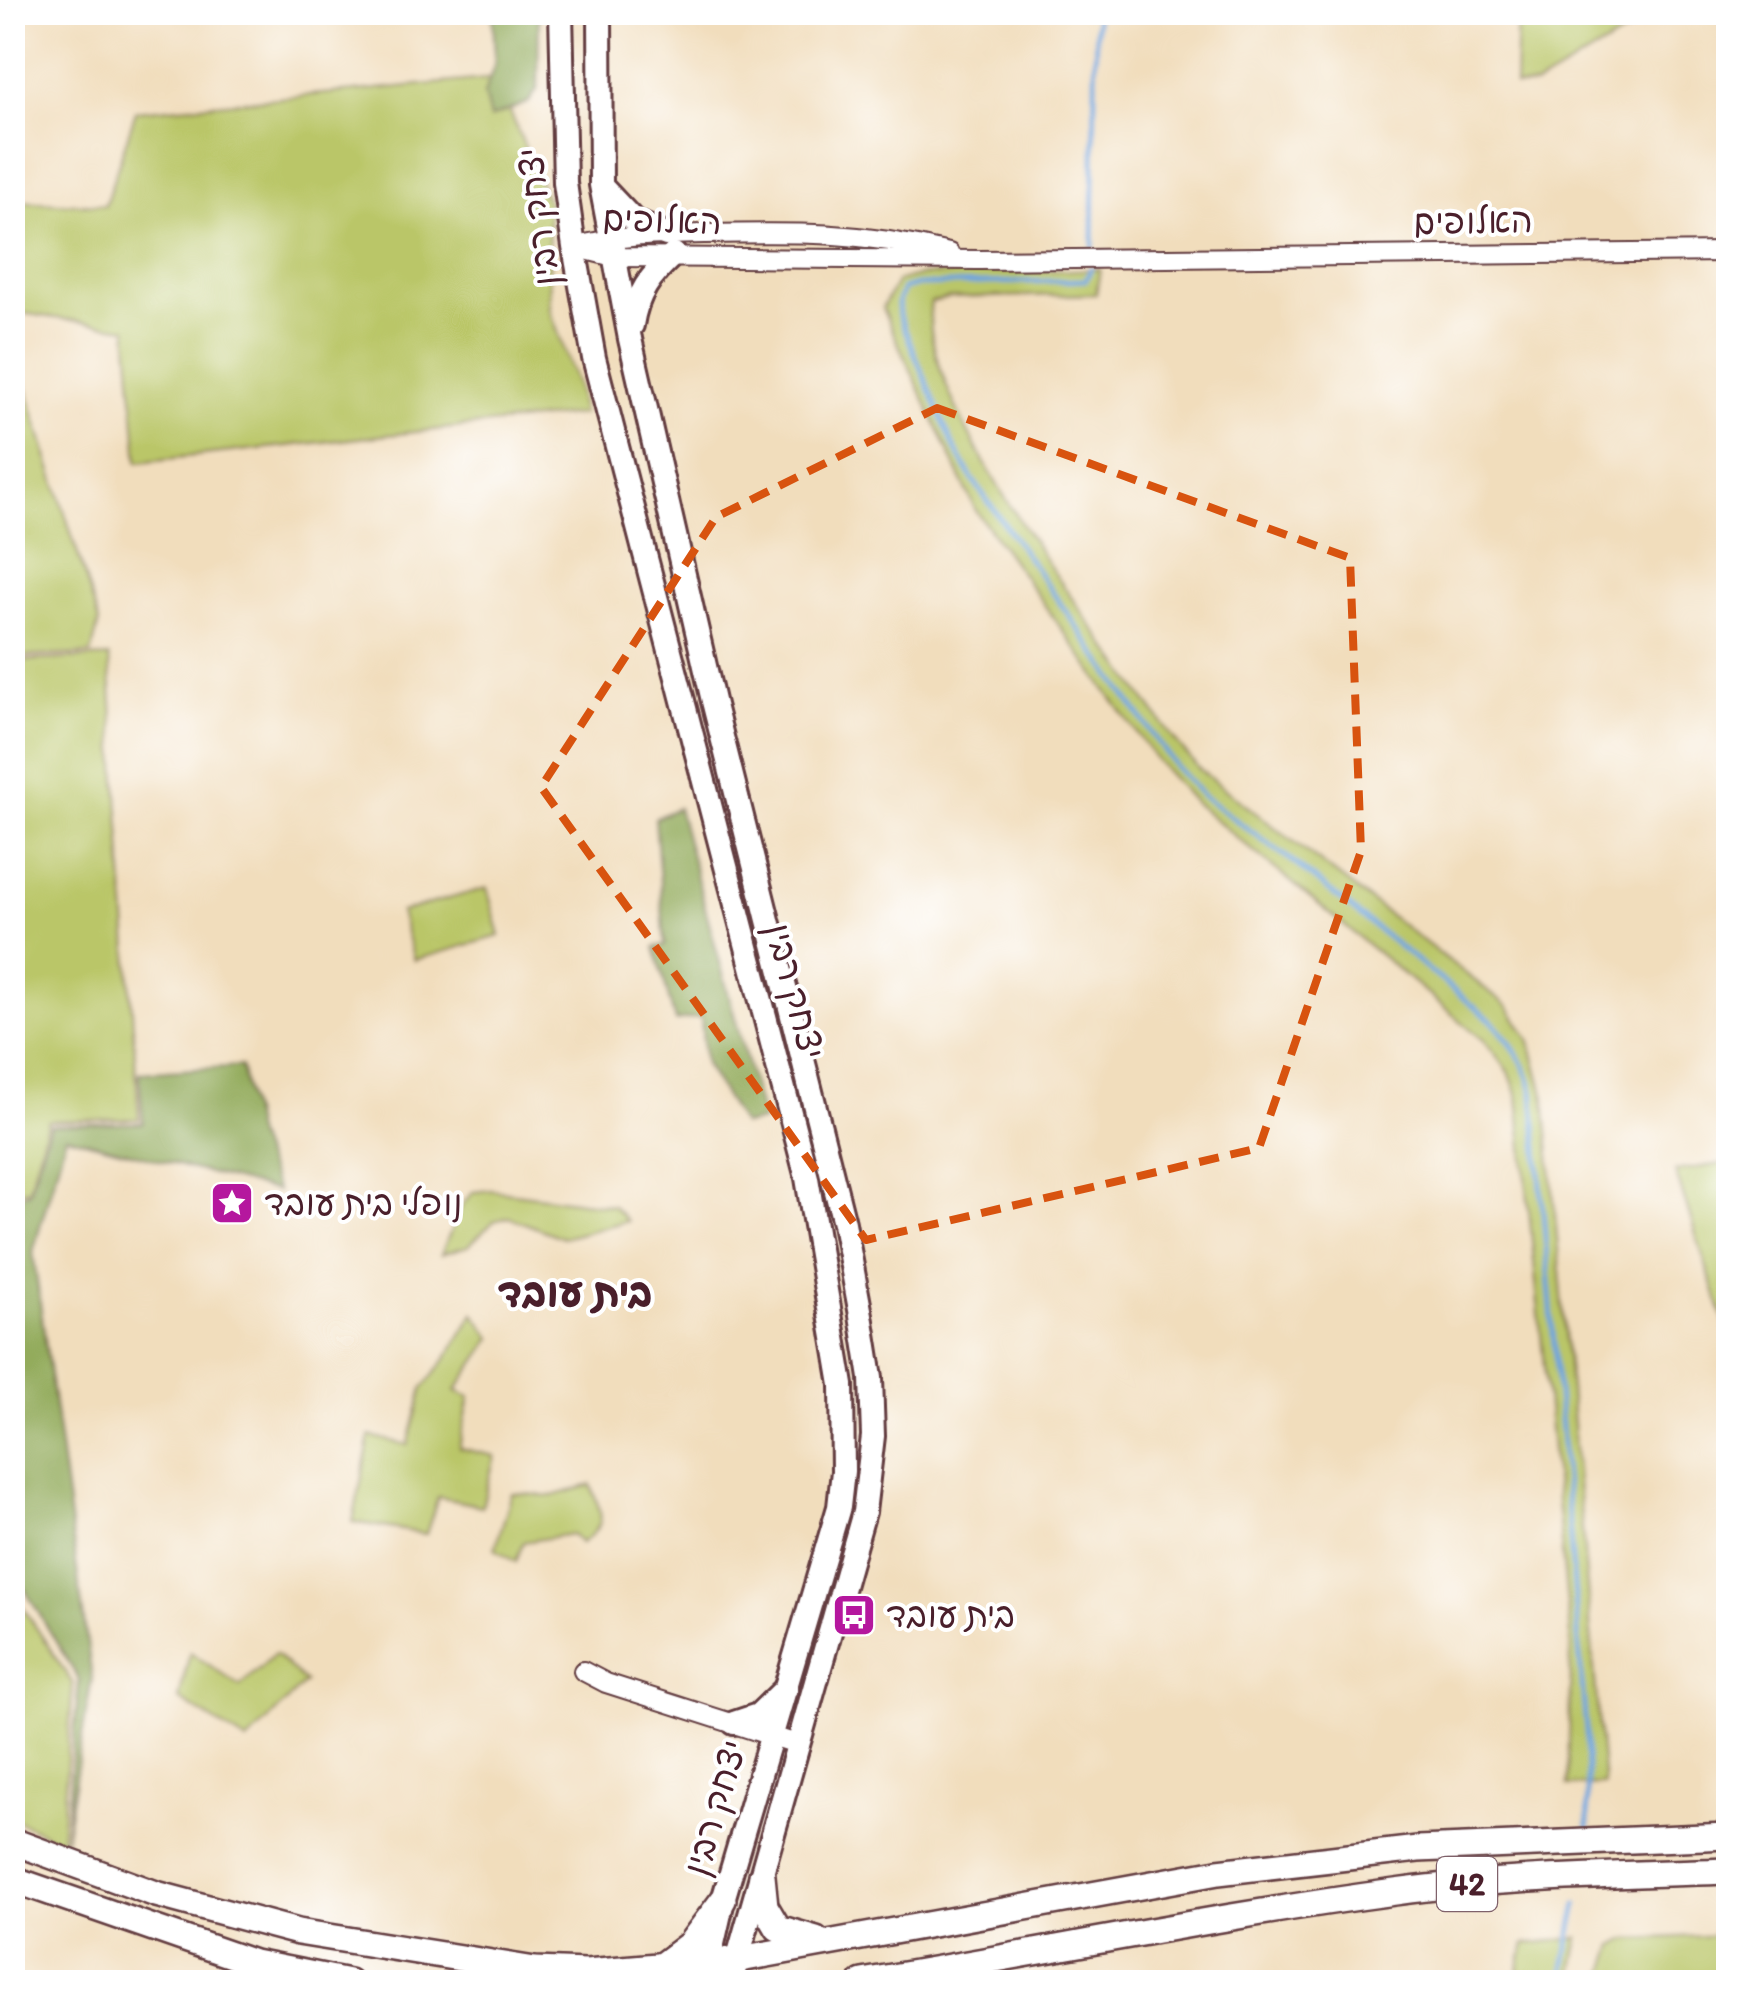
<svg xmlns="http://www.w3.org/2000/svg" width="1741" height="1995" font-family="Itim,'Playpen Sans Hebrew',sans-serif">
<style>
.green{fill:#bac668;stroke:#82724a;stroke-width:2.5}
.forest{fill:#93ab5c;stroke:#6e6544;stroke-width:2.5}
.lines{fill:none;stroke-linecap:round;stroke-linejoin:round}
.stream{stroke:#70a5dd;stroke-width:5}
.minor-casing{stroke:#633c41;stroke-width:22}
.major-casing{stroke:#633c41;stroke-width:28}
.highway-casing{stroke:#633c41;stroke-width:30}
.minor{stroke:#fff;stroke-width:18}
.major{stroke:#fff;stroke-width:22}
.highway{stroke:#fff;stroke-width:25}
.marked{fill:none;stroke:#d8530f;stroke-width:8;stroke-dasharray:20 12;stroke-linejoin:round}
.labels{text-anchor:middle;stroke-width:8;stroke-linejoin:round;paint-order:stroke}
.shield{fill:#fff;stroke:#80626b;stroke-width:2.5}
.shield-label{font-size:32px;font-weight:bold;fill:#4a1f2b}
.street-label{font-size:35px;fill:#4a1f2b;stroke:#fff}
.poi-label{font-size:35px;fill:#4a1f2b;stroke:#fff;text-anchor:start}
.quarter-label{font-size:40px;font-weight:bold;fill:#4a1f2b;stroke:#fff}
</style>
<rect width="100%" height="100%" fill="#fff"/>
<filter id="ink" filterUnits="userSpaceOnUse"><feTurbulence type="fractalNoise" baseFrequency=".01" numOctaves="2"/><feDisplacementMap in="SourceGraphic" scale="20" xChannelSelector="R" yChannelSelector="G"/><feConvolveMatrix kernelMatrix="1 2 1 2 8 2 1 2 1" color-interpolation-filters="sRGB"/></filter>
<filter id="wash" filterUnits="userSpaceOnUse"><feTurbulence type="fractalNoise" baseFrequency=".0048" numOctaves="4" result="noise"/><feDisplacementMap in="SourceGraphic" scale="40" xChannelSelector="R" yChannelSelector="G"/><feGaussianBlur stdDeviation="2.25" result="paint"/><feColorMatrix in="noise" values="0 0 0 0 0 0 0 0 0 0 0 0 0 0 0 0 0 1.4 0 .05"/><feComposite in="paint" operator="in"/></filter>
<g filter="url(#wash)">
<rect width="100%" height="100%" fill="#f1ddbc"/>
<g class="green">
<path d="M1517,13V12L1639,13L1636,27L1535,86H1515Z"/>
<path d="M496,78L548,202L550,310L577,385L582,414L138,462L127,328L13,312V201L105,205L136,111Z"/>
<path d="M1100,269L1096,294L950,298L931,302C913,402 1112,651 1173,738L1200,770L1508,1006L1529,1039L1545,1097L1604,1785L1568,1786L1571,1646L1518,1096L1509,1072L1485,1041L1195,803L1157,761L975,509L882,308L897,281L922,275Z"/>
<path d="M12,343L99,622L91,654L13,657Z"/>
<path d="M109,657L139,1119L48,1121L29,1189L13,1192V661Z"/>
<path d="M487,888L500,936L414,960L400,912Z"/>
<path d="M1728,1163V1542L1726,1326L1675,1171Z"/>
<path d="M491,1190L613,1206L627,1221L563,1238L509,1217L494,1221L468,1246L441,1254L462,1205L473,1192Z"/>
<path d="M474,1313L492,1338L456,1391L470,1397L459,1448L495,1456L482,1506L438,1497L426,1534L353,1522L370,1436L408,1445L423,1388L446,1359Z"/>
<path d="M591,1485C601,1516 610,1522 581,1543L572,1534L523,1542L516,1562L495,1549L512,1493L553,1496Z"/>
<path d="M13,1592L73,1684L61,1842L13,1819Z"/>
<path d="M190,1652L240,1686L275,1654L305,1682L247,1742L179,1699Z"/>
<path d="M1728,1935V1982H1601L1614,1946L1627,1939Z"/>
<path d="M1579,1938L1570,1982H1516L1525,1944Z"/>
</g>
<g class="forest">
<path d="M493,13H539L538,88L529,102L490,118L484,94L495,63Z"/>
<path d="M678,808L763,1121L742,1125L705,1064L701,1017L675,1021L655,947L665,945L655,818Z"/>
<path d="M241,1066L256,1137L277,1191L66,1136L33,1252L92,1678L65,1839L79,1680L13,1570V1196L29,1193L50,1125L143,1123L139,1073Z"/>
</g>
<g class="lines">
<g class="stream">
<path d="M1093,246L1096,12"/>
<path d="M1091,268L1086,280L918,285L903,289L898,302L899,316L952,443L971,477L1176,767L1203,796L1292,861L1491,1020C1511,1042 1525,1061 1533,1091L1586,1730L1588,1834"/>
<path d="M1561,1982L1577,1904"/>
</g>
</g>
</g>
<g filter="url(#ink)">
<g class="lines">
<g class="minor-casing">
<g id="minor">
<path d="M574,247L614,257L979,260L1728,252"/>
<path d="M574,247C617,235 659,235 704,234C794,232 861,231 949,253"/>
<path d="M583,1671L606,1683L800,1745"/>
</g>
</g>
<g class="major-casing">
<g id="major">
<path d="M561,12L565,183L574,247L594,358L807,1178L842,1385L843,1471L839,1507L723,1900L709,1961L718,1982"/>
<path d="M600,12L601,185L630,339L713,701L844,1223L861,1315L871,1378L873,1436L864,1512L731,1982"/>
<path d="M602,187L634,221L666,235"/>
<path d="M632,325C637,293 650,276 674,254"/>
<path d="M734,1723L758,1715L787,1687"/>
</g>
</g>
<g class="highway-casing">
<g id="highway">
<path d="M12,1841L156,1894L298,1932L535,1970L586,1972L740,1959L1218,1872L1418,1849L1728,1836"/>
<path d="M762,1876L765,1906L778,1928L816,1939"/>
<path d="M12,1879L254,1963L349,1982"/>
<path d="M662,1965L690,1944L723,1900"/>
<path d="M862,1982C1040,1953 1216,1916 1395,1892C1506,1877 1617,1875 1728,1871"/>
</g>
</g>
<use href="#minor" class="minor"/>
<use href="#major" class="major"/>
<use href="#highway" class="highway"/>
</g>
</g>
<path class="marked" d="M937,408L1350,558L1361,851L1259,1148L866,1240L541,787L716,517Z"/>
<defs>
<g id="sight-square" transform="scale(2.25)"><rect x="-9" y="-9" width="18" height="18" rx="4" fill="#b5179e" stroke="#fff"/><path d="M0-6L1.8-2.2L6-1.7L2.9 1.2L3.7 5.4L0 3.3L-3.7 5.4L-2.9 1.2L-6-1.7L-1.8-2.2Z" fill="#fff"/></g>
<g id="bus-square" transform="scale(2.25)"><rect x="-9" y="-9" width="18" height="18" rx="4" fill="#b5179e" stroke="#fff"/><path d="M-5-6H5V4H4V6H2V4H-2V6H-4V4H-5ZM-3.5-4V0h7V-4ZM-3.5 1.2v1.5H-2V1.2ZM2 1.2v1.5H3.5V1.2Z" fill="#fff"/></g>
</defs>
<g fill-rule="evenodd">
<use href="#sight-square" x="232" y="1203"/>
<use href="#bus-square" x="854" y="1615"/>
</g>
<g class="labels">
<rect class="shield" x="1437" y="1857" width="60" height="54" rx="8"/>
<g class="shield-label">
<text x="1467" y="1895">42</text>
</g>
<g class="street-label">
<text transform="translate(538 217) rotate(-97)" y="12">יצחק רבין</text>
<text transform="translate(662 220) rotate(2)" y="12">האלופים</text>
<text transform="translate(1473 221) rotate(-1)" y="12">האלופים</text>
<text transform="translate(795 991) rotate(75)" y="12">יצחק רבין</text>
<text transform="translate(715 1808) rotate(-73)" y="12">יצחק רבין</text>
</g>
<g class="poi-label">
<text x="264" y="1215">נופלי בית עובד</text>
<text x="886" y="1627">בית עובד</text>
</g>
<g class="quarter-label">
<text x="575" y="1306">בית עובד</text>
</g>
</g>
<rect width="1741" height="1995" fill="none" stroke="#fff" stroke-width="50"/>
</svg>
